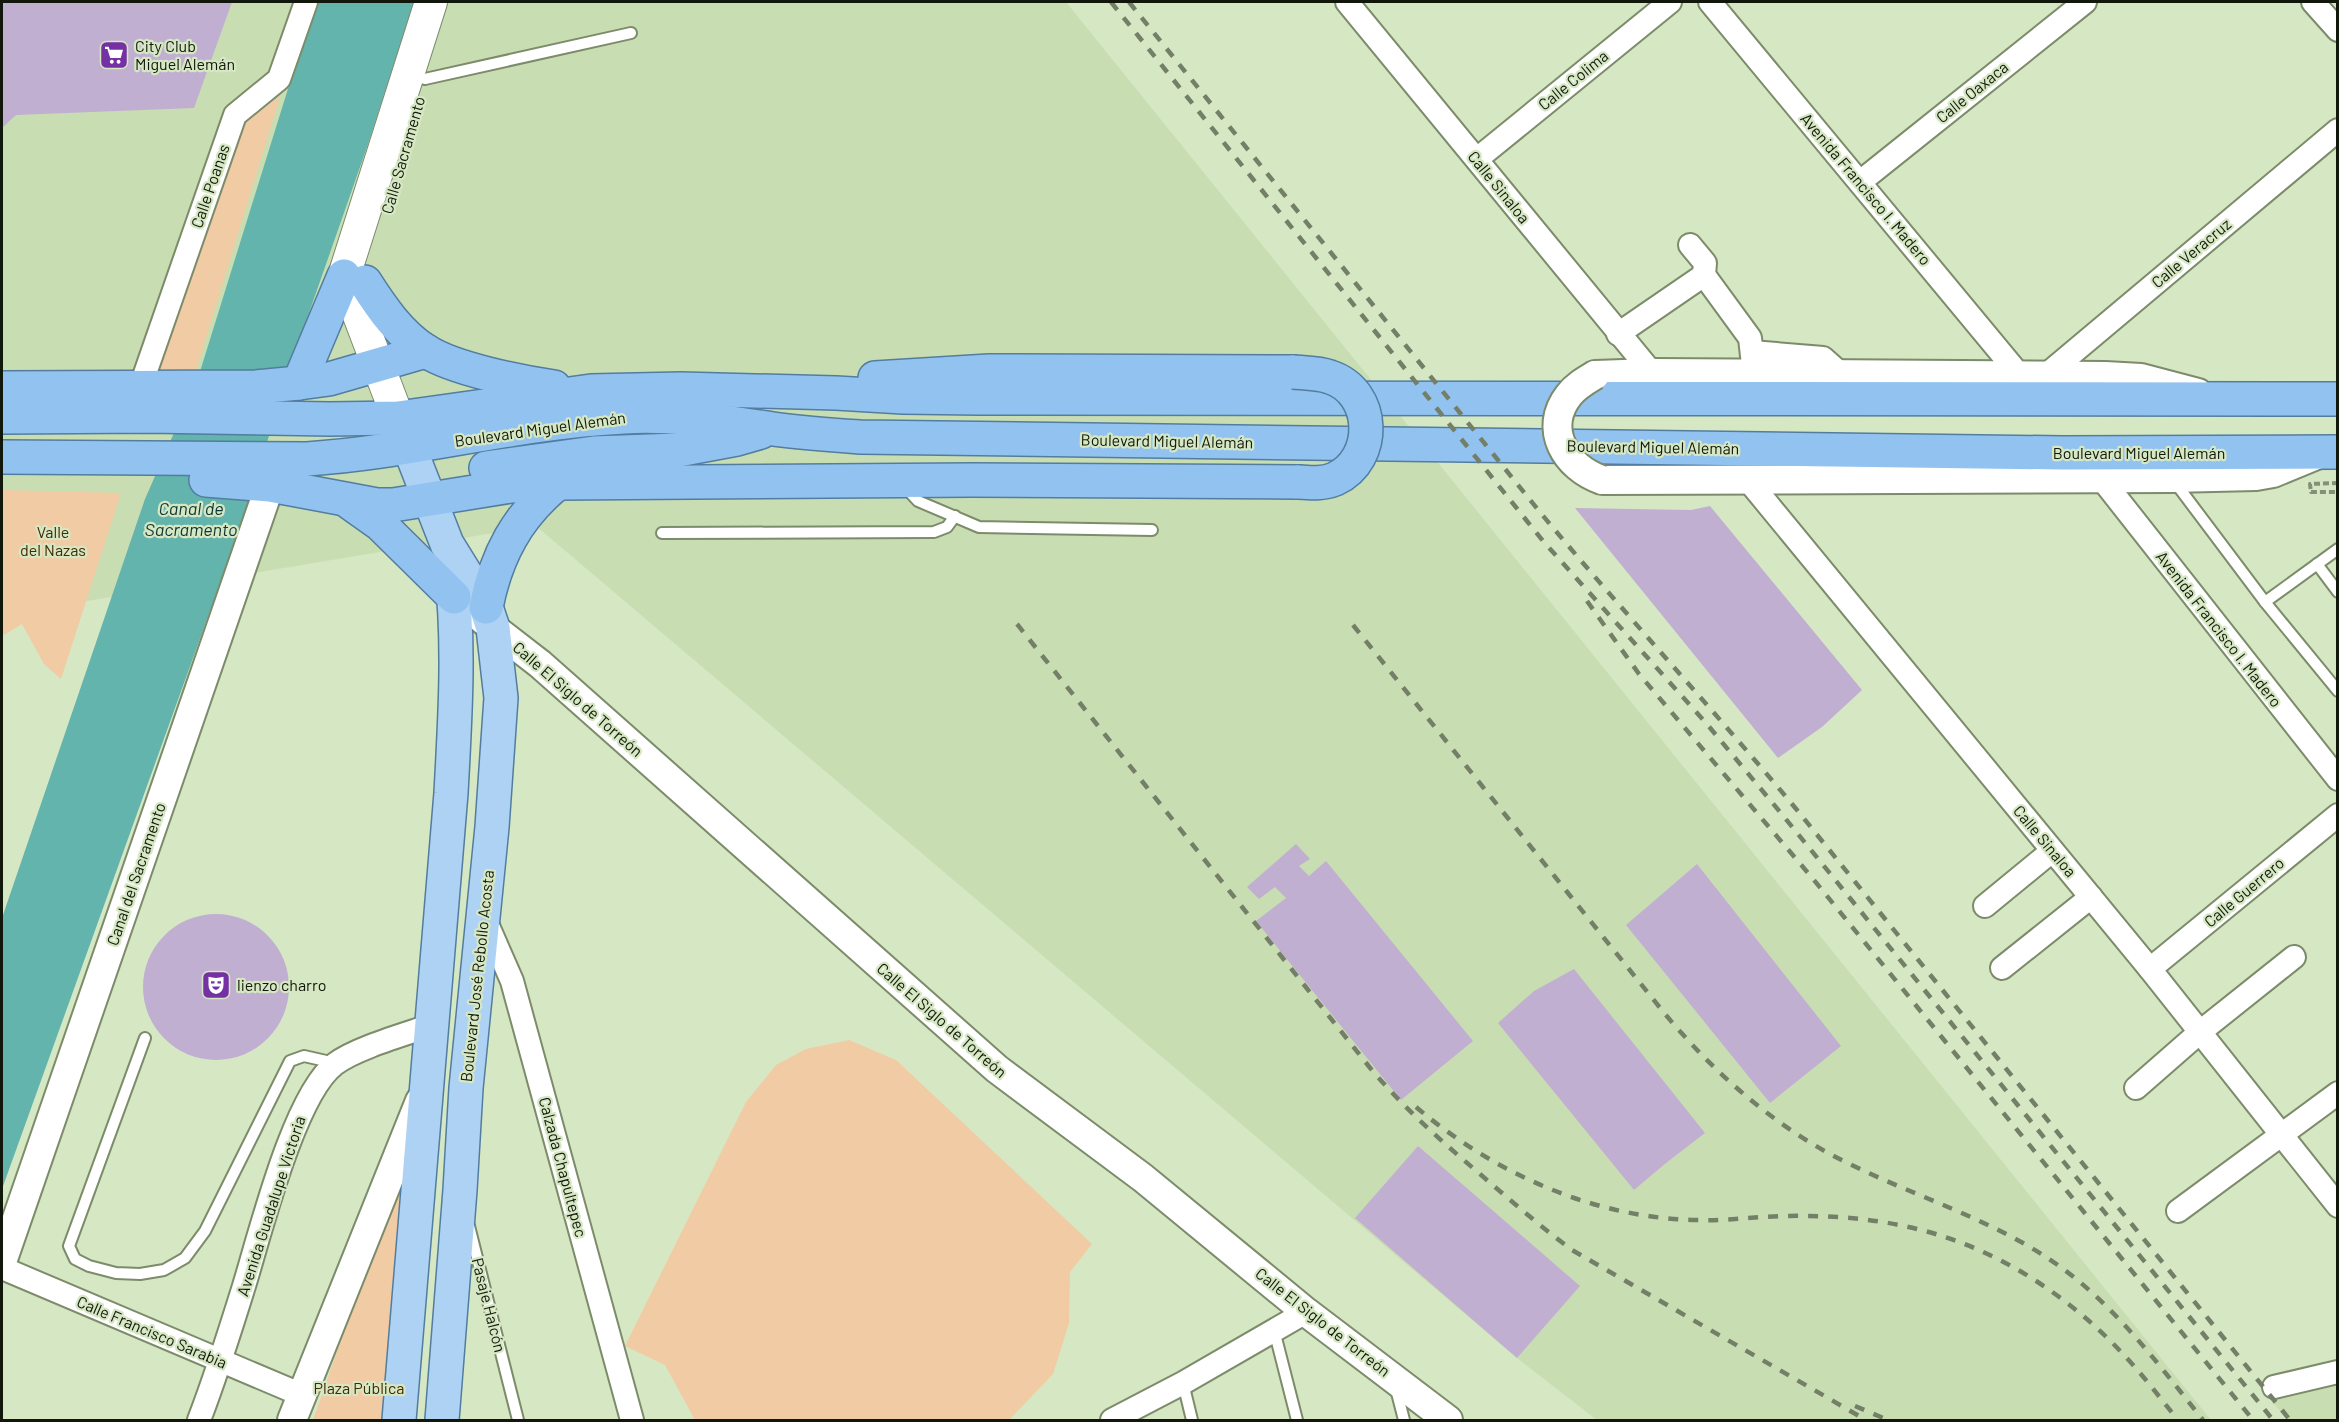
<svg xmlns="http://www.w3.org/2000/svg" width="2339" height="1422" font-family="Barlow,sans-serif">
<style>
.built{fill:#c9ddb3}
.green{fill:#f1cba4}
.water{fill:#62b4ac}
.building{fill:#c0afd1}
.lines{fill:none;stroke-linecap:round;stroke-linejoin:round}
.service-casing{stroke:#7c8b6a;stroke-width:14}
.minor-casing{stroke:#7c8b6a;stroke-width:26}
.tertiary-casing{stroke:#7c8b6a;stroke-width:32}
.secondary-casing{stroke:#7c8b6a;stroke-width:34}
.primary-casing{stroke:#537d9e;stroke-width:36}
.trunk-casing{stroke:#537d9e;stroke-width:36}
.path{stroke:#849076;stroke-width:4;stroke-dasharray:6 3;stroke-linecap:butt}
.service{stroke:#fff;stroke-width:10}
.minor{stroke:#fff;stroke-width:22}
.tertiary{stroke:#fff;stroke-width:28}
.secondary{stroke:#fff;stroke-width:32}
.primary{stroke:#add2f4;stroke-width:33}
.trunk{stroke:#92c3f0;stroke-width:33}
.rail{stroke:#747f67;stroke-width:4.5;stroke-dasharray:10 10;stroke-linecap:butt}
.tertiary-bridge-casing{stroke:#7c8b6a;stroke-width:32;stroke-linecap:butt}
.trunk-bridge-casing{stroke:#537d9e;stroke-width:36;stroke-linecap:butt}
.tertiary-bridge{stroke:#fff;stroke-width:28}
.trunk-bridge{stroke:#92c3f0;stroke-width:33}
.labels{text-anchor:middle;stroke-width:4.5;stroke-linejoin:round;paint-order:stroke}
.poi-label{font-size:16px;fill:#11170a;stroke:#d6e7c3;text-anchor:start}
.street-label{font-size:16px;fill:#11170a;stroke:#d6e7c3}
.park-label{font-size:16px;fill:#462901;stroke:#d6e7c3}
.water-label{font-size:18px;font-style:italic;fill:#0e3633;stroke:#d6e7c3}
</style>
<rect width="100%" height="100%" fill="#d6e7c3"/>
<g class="built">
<path d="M2,2H1066L2211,1420H1597L1517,1358L536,526L3,615L2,618Z"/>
<path d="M2337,1382V1420H2288L2269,1398Z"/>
</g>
<g class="green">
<path d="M280,97L193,380L156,378L239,122Z"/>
<path d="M2,490L121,493L61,679L44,664L22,624L4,635L2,634Z"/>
<path d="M849,1040L896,1060L1092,1244L1070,1272L1069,1323L1053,1374L1009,1420H695L665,1365L625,1346L746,1102L776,1065L806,1049Z"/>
<path d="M415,1129L389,1420H313Z"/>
</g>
<path class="water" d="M315,2H414L367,147L289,370L247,508L2,1189V918L145,499L198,378Z"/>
<g class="building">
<path d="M2,2H232L194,108L16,115L2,128Z"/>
<path d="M1710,506L1862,690L1822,727L1778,758L1575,508L1691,510Z"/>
<path d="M1296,844L1310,859L1299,866L1309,876L1326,861L1473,1041L1401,1100L1256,921L1286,898L1275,887L1259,899L1247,887Z"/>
<path d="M1697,864L1841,1046L1770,1103L1626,925Z"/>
<circle cx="216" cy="987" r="73"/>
<path d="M1574,969L1705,1133L1666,1163L1634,1190L1498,1023L1534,991Z"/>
<path d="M1418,1146L1580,1286L1517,1358L1355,1218Z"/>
</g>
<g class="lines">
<g class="service-casing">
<g id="service">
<path d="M410,74L425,79L631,33"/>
<path d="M2174,481L2265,602L2338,691"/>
<path d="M905,487L918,501L979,527L1152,530"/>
<path d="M662,533L934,532L947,527L955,516"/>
<path d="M2317,564L2338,592"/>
<path d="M2265,602L2338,549"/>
<path d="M145,1038L69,1246L75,1259L89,1266L116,1273L140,1274L164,1270L185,1258L205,1231L290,1061L304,1056L335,1063"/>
<path d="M469,1226L518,1420"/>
<path d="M1274,1330L1297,1420"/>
<path d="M1183,1383L1192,1420"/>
<path d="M1396,1389L1404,1420"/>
</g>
</g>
<g class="minor-casing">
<g id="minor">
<path d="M1347,2L1652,373"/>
<path d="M1710,2L2021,377"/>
<path d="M2313,2L2338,30"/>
<path d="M1477,159L1670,2"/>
<path d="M1860,182L2085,2"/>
<path d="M1690,245L1705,263L1704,275L1750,338L1754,374"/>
<path d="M1618,334L1704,275"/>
<path d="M1752,352L1823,358L1842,375"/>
<path d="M2045,376L2338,130"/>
<path d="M140,388L235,115L279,79L306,2"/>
<path d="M2101,478L2338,779"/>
<path d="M1747,479L2150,969L2338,1206"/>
<path d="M1985,906L2052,851"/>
<path d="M484,917L512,981L632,1420"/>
<path d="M2002,968L2091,897"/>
<path d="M2150,969L2338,815"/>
<path d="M2136,1088L2200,1032L2294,957"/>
<path d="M2178,1211L2338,1093"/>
<path d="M2,1268L302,1395"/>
<path d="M2274,1387L2338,1372"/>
<path d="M199,1420C216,1376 230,1331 244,1286C260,1234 294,1095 335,1064C356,1048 406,1034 432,1025"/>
<path d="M1112,1420L1183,1383L1306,1312"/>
</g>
</g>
<g class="tertiary-casing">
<g id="tertiary">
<path d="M1595,375L1652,373L2105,376L2141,378L2198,393"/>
<path d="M1602,480L2172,478L2256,476L2273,473L2319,454"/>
<path d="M482,619L540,664L997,1069L1143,1178L1306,1312L1448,1420"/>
<path d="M2,1262L270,485"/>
<path d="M292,1420L420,1101"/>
</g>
</g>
<g class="secondary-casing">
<path id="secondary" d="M398,418L344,276L431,2"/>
</g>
<g class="primary-casing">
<g id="primary">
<path d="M399,421L447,544L486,607L493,628L501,698L492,827L466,1088L460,1190L442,1420"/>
<path d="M399,1420L451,793C455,719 460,643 451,569"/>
</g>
</g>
<g class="trunk-casing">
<g id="trunk">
<path d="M365,282C381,307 400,335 426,351C454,369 520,382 554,387"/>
<path d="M875,378L989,371L1293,372"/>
<path d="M299,383L344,276"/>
<path d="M2,388L256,387L299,383L329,379L426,351"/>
<path d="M2,417L149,416L330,419L398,418L591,391L681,389L836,393L903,397L978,398L2338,399"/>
<path d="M2,457L307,459C414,452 517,422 624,417C675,414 723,422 773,429C802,433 831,435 860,437L2062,453L2338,452"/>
<path d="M486,468L594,453L678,450L737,439L761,432"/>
<path d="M206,480L270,485L377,505H393L511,486L558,483L972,480L1298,482"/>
<path d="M349,502L380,524L454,597"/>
<path d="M486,607C496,556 517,516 558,483"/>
</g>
</g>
<path class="path" d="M2338,483L2310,484L2311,492H2338"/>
<use href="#service" class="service"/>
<use href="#minor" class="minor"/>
<use href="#tertiary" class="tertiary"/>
<use href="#secondary" class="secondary"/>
<use href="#primary" class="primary"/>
<use href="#trunk" class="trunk"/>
<g class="rail">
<path d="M1111,2L1543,541L1706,723L1785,818L2273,1420"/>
<path d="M1129,2L1539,511C1623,612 1713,709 1797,810L2290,1420"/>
<path d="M1587,601L1639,674L1814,880L2253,1420"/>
<path d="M1017,624L1371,1069C1404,1108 1441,1141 1480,1174C1510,1200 1540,1226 1572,1250L1866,1420"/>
<path d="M1353,625L1665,1014C1711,1069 1766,1119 1830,1154C1899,1191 1977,1213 2043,1255C2109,1297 2155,1360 2203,1420"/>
<path d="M1416,1107C1494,1173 1593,1218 1696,1220C1725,1221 1753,1217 1782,1216C1827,1215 1873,1218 1917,1229C1996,1248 2068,1295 2123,1354C2143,1375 2160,1398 2178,1420"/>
<path d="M1855,1406L1888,1420"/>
</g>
<g class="tertiary-bridge-casing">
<path id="tertiary-bridge" d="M1595,375C1585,381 1576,386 1569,395C1542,429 1566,468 1602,480"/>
</g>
<g class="trunk-bridge-casing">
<path id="trunk-bridge" d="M1293,372C1305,373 1319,373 1330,377C1376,392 1378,459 1335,479C1323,484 1311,483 1298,482"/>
</g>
<use href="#tertiary-bridge" class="tertiary-bridge"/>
<use href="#trunk-bridge" class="trunk-bridge"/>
</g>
<defs>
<g id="supermarket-square" transform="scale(1.5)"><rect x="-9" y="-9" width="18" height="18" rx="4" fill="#7530a4" stroke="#d6e7c3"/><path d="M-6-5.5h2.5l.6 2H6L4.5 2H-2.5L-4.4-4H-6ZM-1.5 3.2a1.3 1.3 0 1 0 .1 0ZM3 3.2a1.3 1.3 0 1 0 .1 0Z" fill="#fff"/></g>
<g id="theatre-square" transform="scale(1.5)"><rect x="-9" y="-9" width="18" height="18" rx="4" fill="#7530a4" stroke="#d6e7c3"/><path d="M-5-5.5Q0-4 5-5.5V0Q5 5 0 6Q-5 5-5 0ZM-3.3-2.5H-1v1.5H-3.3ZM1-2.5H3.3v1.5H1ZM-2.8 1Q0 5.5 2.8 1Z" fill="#fff"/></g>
</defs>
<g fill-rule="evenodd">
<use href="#supermarket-square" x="114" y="55"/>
<use href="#theatre-square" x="216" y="985"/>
</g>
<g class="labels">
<g class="poi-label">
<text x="135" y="52">City Club<tspan x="135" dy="18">Miguel Alemán</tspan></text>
<text x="237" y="991">lienzo charro</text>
</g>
<g class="street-label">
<text transform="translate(1573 80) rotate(-39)" y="6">Calle Colima</text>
<text transform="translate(1972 92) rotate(-39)" y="6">Calle Oaxaca</text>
<text transform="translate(403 155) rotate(-74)" y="6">Calle Sacramento</text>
<text transform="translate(210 186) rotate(-71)" y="6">Calle Poanas</text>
<text transform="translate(1499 187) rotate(51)" y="6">Calle Sinaloa</text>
<text transform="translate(1866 189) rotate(50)" y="6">Avenida Francisco I. Madero</text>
<text transform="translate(2191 253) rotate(-40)" y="6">Calle Veracruz</text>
<text transform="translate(540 429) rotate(-8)" y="6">Boulevard Miguel Alemán</text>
<text transform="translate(1167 441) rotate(1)" y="6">Boulevard Miguel Alemán</text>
<text transform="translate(1653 447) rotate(1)" y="6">Boulevard Miguel Alemán</text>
<text x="2139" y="459">Boulevard Miguel Alemán</text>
<text transform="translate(2219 629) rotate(52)" y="6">Avenida Francisco I. Madero</text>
<text transform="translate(578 699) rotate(41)" y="6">Calle El Siglo de Torreón</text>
<text transform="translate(2045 841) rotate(50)" y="6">Calle Sinaloa</text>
<text transform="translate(136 874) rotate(-71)" y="6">Canal del Sacramento</text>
<text transform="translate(2244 892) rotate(-40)" y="6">Calle Guerrero</text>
<text transform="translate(477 976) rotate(-84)" y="6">Boulevard José Rebollo Acosta</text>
<text transform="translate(942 1020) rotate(41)" y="6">Calle El Siglo de Torreón</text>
<text transform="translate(563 1167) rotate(75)" y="6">Calzada Chapultepec</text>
<text transform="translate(271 1206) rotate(-72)" y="6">Avenida Guadalupe Victoria</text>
<text transform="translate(489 1305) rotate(76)" y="6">Pasaje Halcón</text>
<text transform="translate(1323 1322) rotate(38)" y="6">Calle El Siglo de Torreón</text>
<text transform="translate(152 1332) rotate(23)" y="6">Calle Francisco Sarabia</text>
</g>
<g class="park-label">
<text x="53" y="538">Valle<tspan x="53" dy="18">del Nazas</tspan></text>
<text x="359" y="1394">Plaza Pública</text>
</g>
<g class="water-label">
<text x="191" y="515">Canal de<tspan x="191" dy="21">Sacramento</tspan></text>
</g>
</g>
<rect width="2339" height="1422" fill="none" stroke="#11170a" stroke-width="6"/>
</svg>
